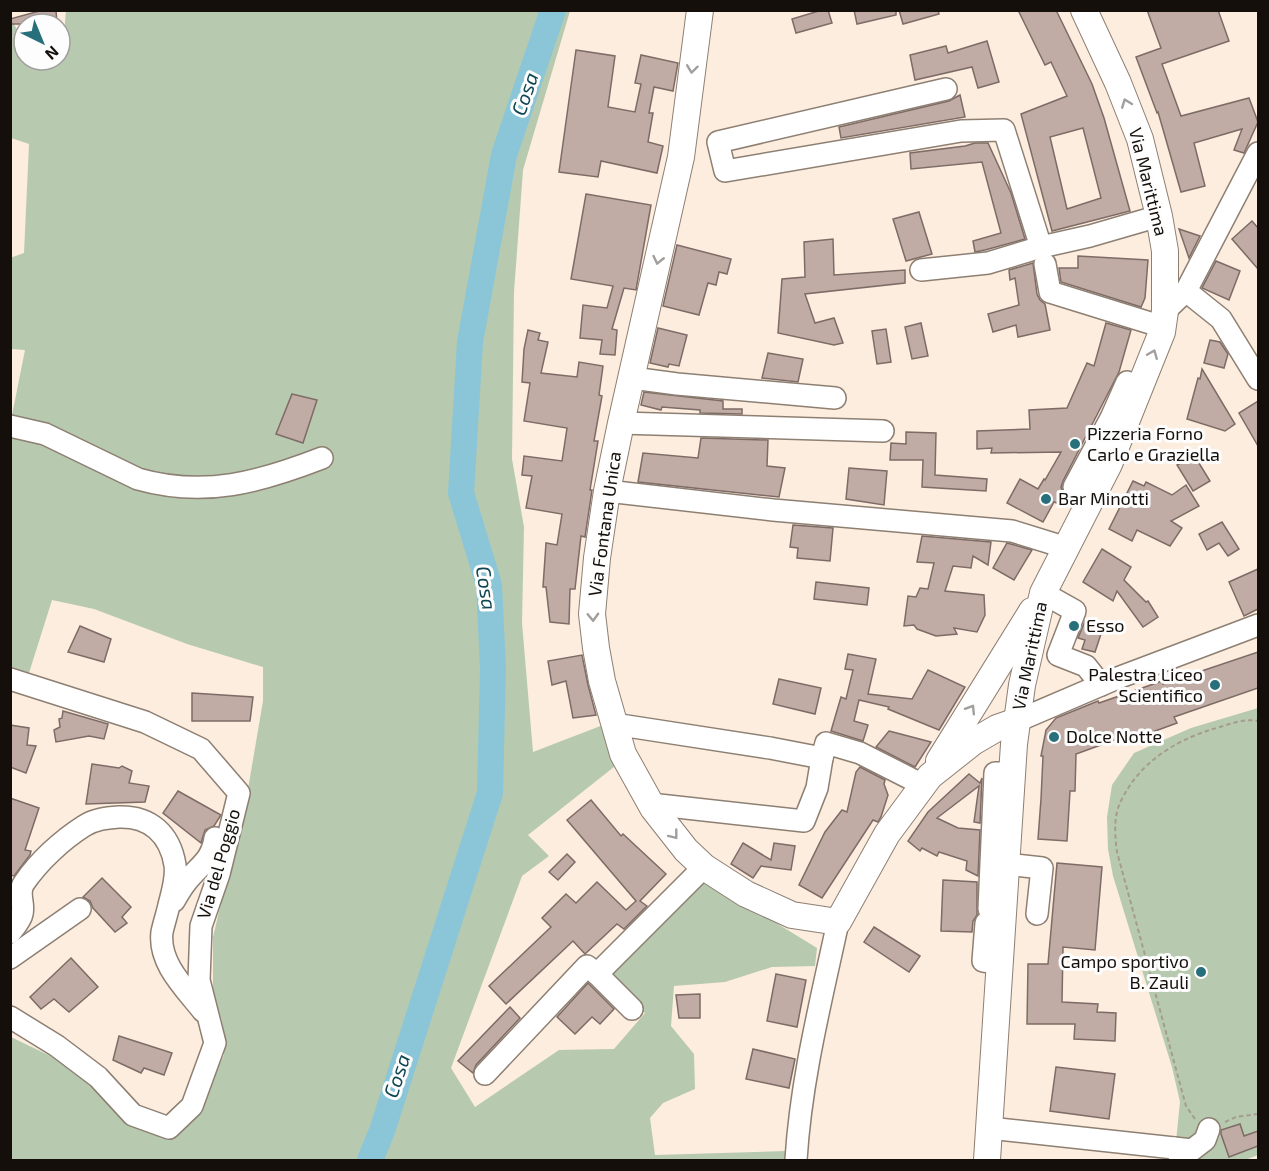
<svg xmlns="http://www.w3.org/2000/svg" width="1269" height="1171" font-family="'Exo 2',sans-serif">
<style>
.green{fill:#b7cab0}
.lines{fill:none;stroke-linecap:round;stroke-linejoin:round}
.river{stroke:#8ac6d7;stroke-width:26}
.building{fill:#c0aca5;stroke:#7e6b66;stroke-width:1.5;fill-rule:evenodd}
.minor-casing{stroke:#8d7f72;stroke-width:24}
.major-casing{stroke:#8d7f72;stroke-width:28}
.path{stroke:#a69b91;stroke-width:2;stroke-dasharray:4.5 3;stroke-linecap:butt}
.minor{stroke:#fff;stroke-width:21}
.major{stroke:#fff;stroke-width:26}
.oneway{stroke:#a19f9d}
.poi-dot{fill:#276f7a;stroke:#fdfdfd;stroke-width:2}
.labels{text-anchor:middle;stroke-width:6;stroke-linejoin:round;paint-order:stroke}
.street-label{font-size:18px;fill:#140f0b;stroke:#fdfdfd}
.poi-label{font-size:18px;fill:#140f0b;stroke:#fdfdfd;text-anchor:start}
.water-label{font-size:20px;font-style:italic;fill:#0f4652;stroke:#fdfdfd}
</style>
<rect width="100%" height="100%" fill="#fceddf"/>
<g class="green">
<path d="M66,11H570L523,170L514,292L512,459L524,527L522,623L533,752L603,725L619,763L528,835L549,856L522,876L451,1068L475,1107L559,1050L614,1049L645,1013L608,978L689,892L708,881L817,948L815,966L772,967L725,982L674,986L671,1026L694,1054L695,1089L663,1103L650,1118L655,1155L786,1151V1160H11V1037L67,1064L149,1133L168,1136L199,1109L224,1055L222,1021L213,992V937L248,789L263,701V667L187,644L94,609L52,600L29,673L11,667L10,415H12L25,350L11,349L10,258L24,253L29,144L11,138L10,17L24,42V60H60V35L64,34Z"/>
<path d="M1258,708V1155L1245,1160H1191L1176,1141L1180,1102L1172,1067L1113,876L1108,849L1107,817L1112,785L1134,753L1191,728Z"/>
</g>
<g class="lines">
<path class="river" d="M370,1160L382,1131L490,793L493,668L489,585L461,493L470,342L504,155L553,10"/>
</g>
<g class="building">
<path d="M43,10H56L57,24H10V19Z"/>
<path d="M822,10H828L832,23L796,33L792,19Z"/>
<path d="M854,10H896V15L857,24Z"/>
<path d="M899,10H938L939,14L903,24Z"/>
<path d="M1018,10H1056L1092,84L1104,118L1130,211L1052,231L1021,114L1067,96L1051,62L1045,65ZM1083,128L1101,198L1067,209L1050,137Z"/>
<path d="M1147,10H1218L1229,41L1162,64L1181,116L1249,98L1258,122L1244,153L1234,150L1242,129L1194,143L1205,186L1181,192L1158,112L1157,113L1136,57L1161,48Z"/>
<path d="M987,41L999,82L978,88L972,67L915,80L910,55L946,46L948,53Z"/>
<path d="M576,50L615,56L608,107L635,112L641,84L635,83L641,55L678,63L673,91L654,87L649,113H653L648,142L663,146L657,173L601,161L598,177L559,172Z"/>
<path d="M960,95L965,117L841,138L839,127L949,101Z"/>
<path d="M975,143H988L1011,193L1025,239L985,250L975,252L973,241L1001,233L982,162L911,169L910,153L965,146Z"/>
<path d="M586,194L651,205L636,290L624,288L612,329L617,330L615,355L600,354L602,340L580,338L583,305L607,308L613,286L571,279Z"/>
<path d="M919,212L932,254L906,261L893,219Z"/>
<path d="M1252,221L1258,228V269L1232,239Z"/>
<path d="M1179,229L1200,236L1189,258Z"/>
<path d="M833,239L834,275L905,270V283L805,294L815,323L834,318L843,343L834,345L778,333L782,279L805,277L804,242Z"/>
<path d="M677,245L731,259L727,274L719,272L716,285L708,283L699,315L663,306Z"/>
<path d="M1078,256L1148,260L1145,298L1141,307L1061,282L1059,268H1078Z"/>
<path d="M1216,261L1240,271L1229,300L1202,288Z"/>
<path d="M1033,263L1037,294L1040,300L1045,304L1050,330L1018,337L1016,325L993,332L988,314L1019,305L1015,278L1010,280L1009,270Z"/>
<path d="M921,323L928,356L912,359L905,327Z"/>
<path d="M1106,323L1131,330L1119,372L1063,481L1061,487L1063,493L1057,503L1054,502L1043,522L1007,503L1020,479L1038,489L1044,479L1045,480L1061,452L991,453L992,448L977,449V431L1030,429L1029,410L1067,408L1087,363L1094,366Z"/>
<path d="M658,328L687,335L679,366L669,364L668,367L650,363Z"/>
<path d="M886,329L891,362L877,364L872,331Z"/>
<path d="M528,330L540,333L538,340L548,342L541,373L577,377L579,362L603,366L599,395L602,396L594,441H598L590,490H592L585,537L581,536L575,589H570L569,624L550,622L546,587H543L546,543L557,545L562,514L526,508L532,476L522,475L524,456L562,461L567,428L524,421L530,383L522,382L524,349Z"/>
<path d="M1210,340L1220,342L1228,354L1224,368L1204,363Z"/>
<path d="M768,353L803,359L798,382L762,378Z"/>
<path d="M1202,369L1235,424L1225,431L1187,419L1198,378L1200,379Z"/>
<path d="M644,392L723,401V409H742V414L700,413V410L662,407L661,410L641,405Z"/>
<path d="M292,394L317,400L303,443L276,434Z"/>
<path d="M1258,401V446L1239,413Z"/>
<path d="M906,432L936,433L935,475L987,479L986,491L922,487L923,460H890L891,443L906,444Z"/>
<path d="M701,438L768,440L767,466L785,468L779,497L638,482L643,453L698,458Z"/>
<path d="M1194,455L1210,481L1193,491L1177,465Z"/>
<path d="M849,468L887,471L884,505L846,499Z"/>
<path d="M1133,481L1144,486L1146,482L1172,495L1186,485L1199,506L1171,521L1182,528L1170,546L1137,530L1132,541L1109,529Z"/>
<path d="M1222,522L1239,549L1228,556L1219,543L1207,550L1199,534Z"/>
<path d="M793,525L833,528L830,561L797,558L798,548L790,547Z"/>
<path d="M922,536L991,542L988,565L973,556L971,568L953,566L945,591L984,595L985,615L977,632L954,628L957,634L936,636L917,629L914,625L904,626L908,596L916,597L920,588L928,589L934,563L917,562Z"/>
<path d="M1007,543L1032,550L1014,580L993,568Z"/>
<path d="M1102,549L1131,567L1124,580L1146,602L1148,601L1158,617L1143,627L1117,591L1113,601L1083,582Z"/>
<path d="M1258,569V609L1244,616L1229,582Z"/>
<path d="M816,582L869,588L867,605L814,599Z"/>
<path d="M1085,621L1103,628L1095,652L1082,649L1085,640L1078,638Z"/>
<path d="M80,626L111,639L104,662L68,652Z"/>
<path d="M1258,652V688L1174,717L1177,723L1125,742L1123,737L1076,754L1075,791H1070L1067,841L1038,839L1041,799L1043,756H1041L1046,730L1056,718L1098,701L1099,703L1162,681L1163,684Z"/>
<path d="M848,654L876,659L868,694L912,699L928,670L965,687L939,730L888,709L889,707L859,700L854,721L868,725L863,741L831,731L841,697L846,699L853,670L845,669Z"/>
<path d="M582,655L588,685L596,715L573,718L566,681L552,685L548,661Z"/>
<path d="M779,679L821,688L815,714L773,704Z"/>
<path d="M192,693L253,697L250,721H192Z"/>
<path d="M63,711L108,724L104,739L89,736L56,742L54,730L60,727L59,719L62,718Z"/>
<path d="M10,725L29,728L27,745L36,746L26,773L10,767Z"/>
<path d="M889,731L931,742L915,767L876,747Z"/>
<path d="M92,764L119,768L122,766L132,771L129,783L149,786L145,802L86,804Z"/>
<path d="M860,767L885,780L884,784L888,795L881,817L878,822L873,820L822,898L799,885L825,832L842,810L847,812L856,772Z"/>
<path d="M969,774L980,783L982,778L980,823L974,822L979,786L937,818L958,828L980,830L978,876L966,870L967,861L939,852L937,856L922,848L920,851L908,841L928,812Z"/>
<path d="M178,791L221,815L214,826L205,830L201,843L163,813Z"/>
<path d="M10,798L39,808L25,850L31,851L30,855L14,876L10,875Z"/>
<path d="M591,800L621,836L623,834L666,874L640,901L647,906L624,929L617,924L585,954L573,941L506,1004L489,986L551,927L542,918L566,894L576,903L597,882L626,910L636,901L567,820Z"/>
<path d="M743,843L771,860L774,843L795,846L791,870L761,866L753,878L731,864Z"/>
<path d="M567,854L575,862L558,880L549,872Z"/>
<path d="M1057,863L1102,867L1095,950L1063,947L1062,1002L1098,1004L1097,1012L1116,1013L1115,1041L1074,1039L1075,1024H1027L1028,964H1048Z"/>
<path d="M102,878L131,907L122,917L127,923L115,932L93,908L90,901L83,897Z"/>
<path d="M943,880L977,882V915L973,921L972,932L941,931Z"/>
<path d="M874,927L920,956L909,972L864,942Z"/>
<path d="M71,958L98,987L69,1012L54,999L41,1009L30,997Z"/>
<path d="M776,974L806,980L797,1027L767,1021Z"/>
<path d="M588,983L614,1009L600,1024L592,1017L575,1034L557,1017Z"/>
<path d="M700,994V1018H679L676,995Z"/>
<path d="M510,1007L520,1018L476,1065L473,1073L458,1061Z"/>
<path d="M119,1036L172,1053L164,1075L144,1068L141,1073L113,1060Z"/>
<path d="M753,1049L795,1059L789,1088L746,1079Z"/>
<path d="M1056,1067L1115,1074L1109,1119L1050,1111Z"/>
<path d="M1240,1124L1244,1136L1258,1131V1146L1229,1157L1221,1134V1130Z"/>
</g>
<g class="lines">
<g class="minor-casing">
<g id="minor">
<path d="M946,89L718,142L725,171L961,131L1004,130L1041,247"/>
<path d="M1045,264L1050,292L1163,327"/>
<path d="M921,270L988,263L1041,247L1090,236L1159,216"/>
<path d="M1186,291L1221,319L1258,379"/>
<path d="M1165,311L1186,291L1258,153"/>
<path d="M632,378L677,384L835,398"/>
<path d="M621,423L883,431"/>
<path d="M10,426L45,434L138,479C205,498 260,482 322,458"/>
<path d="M607,491L773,510L1012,531L1067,548"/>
<path d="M1093,495L1074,487L1111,418L1127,382L1139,389"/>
<path d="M1043,593L1075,611L1058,655L1086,666L1101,685"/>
<path d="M10,679L145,722L201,749L239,793L219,874L201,926L199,980L215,1043L192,1106L169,1128L133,1115L98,1077L57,1046L10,1017"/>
<path d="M1017,721L1115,679L1258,625"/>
<path d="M614,724L770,748L822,758L826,743L860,753L923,785"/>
<path d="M650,804L804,821L817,788L822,758"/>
<path d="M1006,864L1042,868L1037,914"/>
<path d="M174,901C178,894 182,887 187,881C200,865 212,860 215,838"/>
<path d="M989,909L995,773H1012"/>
<path d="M986,923L983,961L1000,963"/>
<path d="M10,933C14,928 21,920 22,914C25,903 17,893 24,883C39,861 62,840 84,826C95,819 106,818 119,817C150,816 170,834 175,865C177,878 172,893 169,905C167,914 164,923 162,932C158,963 185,988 203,1011"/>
<path d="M10,958L80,909"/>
<path d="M632,1009L597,974L704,867"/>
<path d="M485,1074L587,966L597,974"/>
<path d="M989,1128L1174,1148L1183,1160"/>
<path d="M1174,1148L1192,1150L1205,1140L1209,1129"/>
<path d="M796,1160C801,1079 821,1001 838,922"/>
</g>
</g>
<g class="major-casing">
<g id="major">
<path d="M700,10L681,157L621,423L607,491L597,558L592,614L596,648L602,681L623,754L653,808L686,850L704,867L746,894L792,915L838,922L887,834L930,776L973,742L997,728L1017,721"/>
<path d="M939,761L1032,611"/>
<path d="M987,1160L1014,744L1022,685L1043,593L1109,464L1162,332L1165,311V251L1159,216L1140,139L1118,83L1084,10"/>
</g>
</g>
<g class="path">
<path d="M1195,1119L1186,1106L1117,852C1115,836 1113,816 1121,801C1139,763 1174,741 1213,729C1228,725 1243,718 1258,721"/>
<path d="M1225,1122L1236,1117L1258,1114"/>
</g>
<use href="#minor" class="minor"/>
<use href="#major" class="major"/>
</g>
<defs><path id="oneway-chevron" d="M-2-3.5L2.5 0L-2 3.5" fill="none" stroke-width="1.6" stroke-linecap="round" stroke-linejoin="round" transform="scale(1.5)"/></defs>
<g class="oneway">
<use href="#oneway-chevron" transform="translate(692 69) rotate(97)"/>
<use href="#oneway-chevron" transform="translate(1126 103) rotate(-111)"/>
<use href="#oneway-chevron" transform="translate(658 260) rotate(103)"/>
<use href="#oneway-chevron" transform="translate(1153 354) rotate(-68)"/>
<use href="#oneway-chevron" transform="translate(593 617) rotate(88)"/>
<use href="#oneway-chevron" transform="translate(971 709) rotate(-58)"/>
<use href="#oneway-chevron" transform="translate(674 835) rotate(52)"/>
</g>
<g class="poi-dot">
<circle cx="1075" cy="444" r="6"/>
<circle cx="1046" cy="499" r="6"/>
<circle cx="1074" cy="626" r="6"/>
<circle cx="1215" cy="685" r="6"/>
<circle cx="1054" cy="737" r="6"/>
<circle cx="1201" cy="972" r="6"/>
</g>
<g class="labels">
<g class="street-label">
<text transform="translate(1148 182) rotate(76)" y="6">Via Marittima</text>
<text transform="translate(605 524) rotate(-82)" y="6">Via Fontana Unica</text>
<text transform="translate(1030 656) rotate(-78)" y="6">Via Marittima</text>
<text transform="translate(219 864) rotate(-74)" y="6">Via del Poggio</text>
</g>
<g class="poi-label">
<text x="1087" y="440">Pizzeria Forno<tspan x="1087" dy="21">Carlo e Graziella</tspan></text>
<text x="1058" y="505">Bar Minotti</text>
<text x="1086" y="632">Esso</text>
<text x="1203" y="681" text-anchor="end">Palestra Liceo<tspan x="1203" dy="21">Scientifico</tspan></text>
<text x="1066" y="743">Dolce Notte</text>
<text x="1189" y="968" text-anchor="end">Campo sportivo<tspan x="1189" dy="21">B. Zauli</tspan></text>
</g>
<g class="water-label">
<text transform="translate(525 94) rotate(-71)" y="7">Cosa</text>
<text transform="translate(486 588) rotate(81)" y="7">Cosa</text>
<text transform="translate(397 1076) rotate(-72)" y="7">Cosa</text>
</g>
</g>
<rect width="1269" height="1171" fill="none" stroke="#140f0b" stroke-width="24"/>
<g transform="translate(42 42) rotate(137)"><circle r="28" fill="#fdfdfd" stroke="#a09e9c" stroke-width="1.5"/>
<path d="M0-4.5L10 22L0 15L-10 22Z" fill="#276f7a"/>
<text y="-9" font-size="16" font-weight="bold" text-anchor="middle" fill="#140f0b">N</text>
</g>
</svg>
